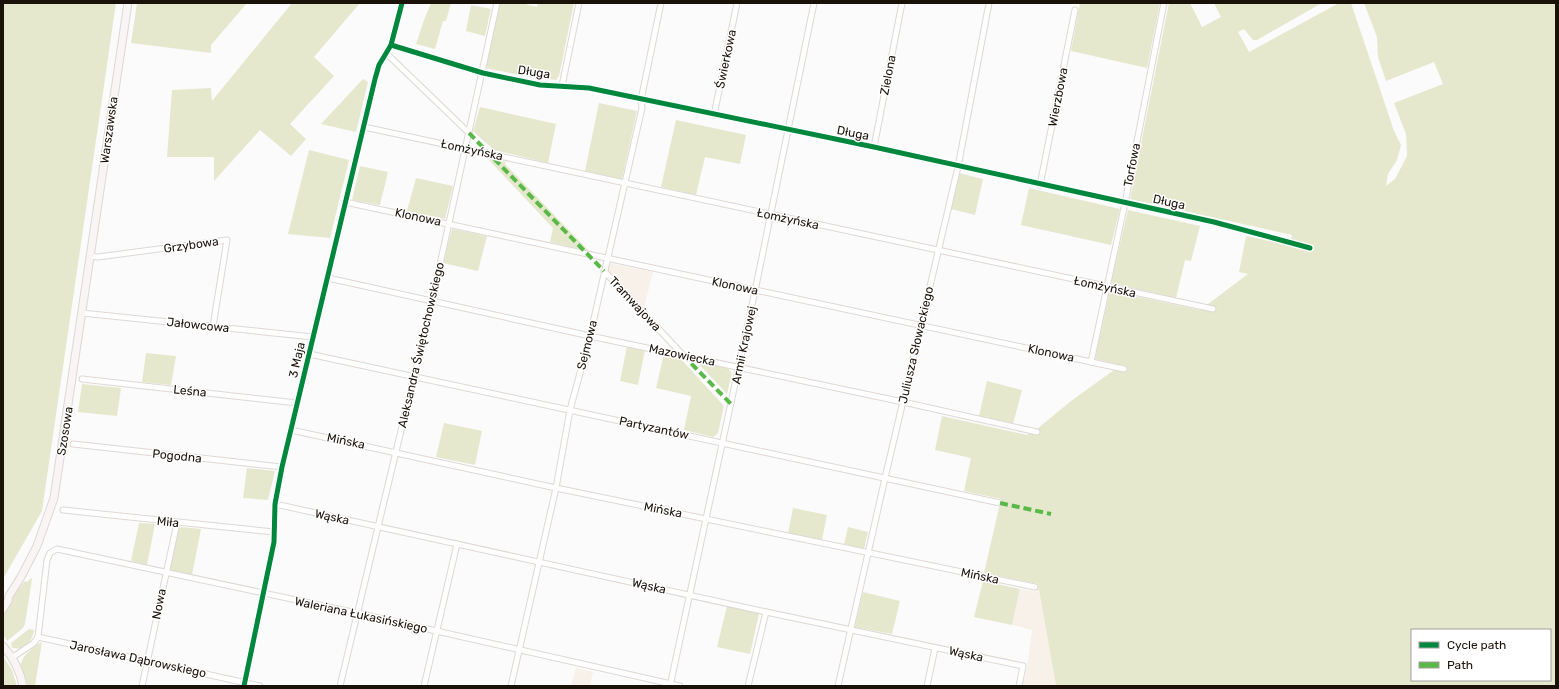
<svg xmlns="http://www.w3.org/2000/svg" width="1559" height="689" font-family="Rubik,sans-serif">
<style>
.built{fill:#f8f1ea}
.green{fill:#e5e8cd;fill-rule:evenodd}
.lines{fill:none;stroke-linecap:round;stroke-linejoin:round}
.street-casing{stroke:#ddd8d4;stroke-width:7}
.secondary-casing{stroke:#ddd8d4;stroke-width:9}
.street{stroke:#fefefe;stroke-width:5}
.secondary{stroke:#f8f5f4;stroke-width:7}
.quiet{stroke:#58b947;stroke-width:4;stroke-dasharray:8 4;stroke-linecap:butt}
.cycleway-casing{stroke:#fff;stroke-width:8}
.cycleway{stroke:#00873e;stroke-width:5}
.labels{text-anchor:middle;stroke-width:3;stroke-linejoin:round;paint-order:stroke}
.street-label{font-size:12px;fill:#1a1109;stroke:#fff}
</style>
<rect width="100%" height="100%" fill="#fbfbfb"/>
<g class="built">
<path d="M609,263L653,272L644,307L642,306L607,270Z"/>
<path d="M1038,582L1056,686H1023L1027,668L1032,630L1012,625L1020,589L1037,592Z"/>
<path d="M576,668L593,672L590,686H571Z"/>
</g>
<g class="green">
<path d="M3,3H116L42,511L3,579Z"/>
<path d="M137,3H247L211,45V53L131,43Z"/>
<path d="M292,3H360L314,57L334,76L290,124L306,139L291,156L260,130L214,181V157H167L172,90L211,88L212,101Z"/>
<path d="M431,3H451L446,21H443L435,49L416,44L424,20Z"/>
<path d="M500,3H521L537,7L538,3H574L559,76L556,80L525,76L486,68Z"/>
<path d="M1080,3H1160L1147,68L1071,51Z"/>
<path d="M1169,3H1190L1202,27L1221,17L1214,3H1322L1257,40H1253L1244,29L1238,32L1249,52L1339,3H1351L1394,131L1401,145L1397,160L1388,174L1386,186L1395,179L1407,156L1406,134L1394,103L1443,84L1434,62L1386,81L1378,57L1377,37L1364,3H1556V686H1056L1038,584L984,573L1001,499L964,491L971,458L935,450L942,416L1027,435L1037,429L1071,401L1121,365L1095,359L1110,291L1200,310L1248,274L1239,272L1246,236L1289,245L1292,235L1130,199ZM1412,630H1550V680H1412Z"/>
<path d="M471,5L491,9L485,36L466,31Z"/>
<path d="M363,79L368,82L356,132L321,124Z"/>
<path d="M599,103L637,111L622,179L585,171Z"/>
<path d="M480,107L556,124L548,163L494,150L473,131Z"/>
<path d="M676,120L746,135L740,164L705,157L696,195L661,187Z"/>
<path d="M309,150L349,160L330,238L288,234Z"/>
<path d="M487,158L506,162L505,164L589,251L550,242L553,228Z"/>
<path d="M360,166L388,172L380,205L352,200Z"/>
<path d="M959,173L983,179L975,215L951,209Z"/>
<path d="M416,178L453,186L445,219L407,211Z"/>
<path d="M1029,188L1120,209L1111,245L1021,225Z"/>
<path d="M1128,210L1200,226L1191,261L1185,260L1176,298L1111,283Z"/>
<path d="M452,229L487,236L478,271L443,263Z"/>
<path d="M627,346L645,350L638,385L620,381Z"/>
<path d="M146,353L176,356L171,385L142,382Z"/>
<path d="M664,354L679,357L724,406L718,433L713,437L684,430L691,396L656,388Z"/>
<path d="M696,361L728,368L732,374L727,394Z"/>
<path d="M987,381L1022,390L1013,424L979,416Z"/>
<path d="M82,384L121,388L117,416L78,412Z"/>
<path d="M444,423L482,431L475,465L436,457Z"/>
<path d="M247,468L275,471L268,500L243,498Z"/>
<path d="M793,508L827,515L822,540L788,533Z"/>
<path d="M139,523L155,524L147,565L131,561Z"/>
<path d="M181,527L201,529L192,575L171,570L170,568L178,528Z"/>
<path d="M848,527L868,532L864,549L844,544Z"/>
<path d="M31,578L32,579L25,624L23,628L7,641L3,635V614L14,594L25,581L27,582Z"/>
<path d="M983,581L1020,589L1012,625L974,617Z"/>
<path d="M863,592L900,601L892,634L855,627Z"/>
<path d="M727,606L759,614L750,654L717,647Z"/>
<path d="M29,629L34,630C33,641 23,653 11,647L12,646L11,643Z"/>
<path d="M42,642L35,686H27C23,672 15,663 29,652C33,648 37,644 42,642Z"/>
<path d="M3,656L12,670L17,686H3Z"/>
</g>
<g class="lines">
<g class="street-casing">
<g id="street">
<path d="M391,45L483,73L540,85L589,88L874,147L1214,222L1310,248"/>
<path d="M387,54L469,133"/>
<path d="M562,86L579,3"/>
<path d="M714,115L737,3"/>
<path d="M364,127L1213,309"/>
<path d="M874,147L902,3"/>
<path d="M1040,185L1075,10"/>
<path d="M345,202L1124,369"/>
<path d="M90,256L98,257L227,240L213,326"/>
<path d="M604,271L682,354"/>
<path d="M328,278L590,336L903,402L1037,432"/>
<path d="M82,313L313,337"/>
<path d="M309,354L1000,503"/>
<path d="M1091,362L1125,203L1164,3"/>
<path d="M82,379L297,403"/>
<path d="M291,430L556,488L1035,587"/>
<path d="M73,444L282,467"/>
<path d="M275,504L766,612L1023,666L1019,686"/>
<path d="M63,510L274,532"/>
<path d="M38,637L260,686"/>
<path d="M13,657L34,643L38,637L47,560L50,553L57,549L357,613L680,686"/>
<path d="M142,686L177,523"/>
<path d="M244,686L274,542L275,504L282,467L375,79L379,65L391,45L402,3"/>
<path d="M340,686L432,301L497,3"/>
<path d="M424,686L457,544"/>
<path d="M511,686L556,488L570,410L590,336L642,108L641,100L661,3"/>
<path d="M670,686L755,291L814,3"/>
<path d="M748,686L766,612"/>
<path d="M838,686L885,478L958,167L989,3"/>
<path d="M927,686L935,648"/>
</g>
</g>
<g class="secondary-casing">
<g id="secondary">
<path d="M3,609L8,601L9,596L21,577L37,546L54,498L128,3"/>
<path d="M3,646C14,658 20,670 23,686"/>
</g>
</g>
<use href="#street" class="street"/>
<use href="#secondary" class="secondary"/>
<g class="quiet">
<path d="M469,133L604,271"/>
<path d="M683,355L731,404"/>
<path d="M1000,503L1051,514"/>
</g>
<g class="cycleway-casing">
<g id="cycleway">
<path d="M391,45L483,73L540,85L589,88L874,147L1214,222L1310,248"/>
<path d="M244,686L274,542L275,504L282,467L375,79L379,65L391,45L402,3"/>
</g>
</g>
<use href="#cycleway" class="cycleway"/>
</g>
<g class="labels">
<g class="street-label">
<text transform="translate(726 59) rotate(-78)" y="4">Świerkowa</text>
<text transform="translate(534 72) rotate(9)" y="4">Długa</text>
<text transform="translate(888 75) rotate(-79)" y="4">Zielona</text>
<text transform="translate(1058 97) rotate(-79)" y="4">Wierzbowa</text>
<text transform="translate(109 130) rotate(-82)" y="4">Warszawska</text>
<text transform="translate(853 133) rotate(11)" y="4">Długa</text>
<text transform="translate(472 150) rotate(12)" y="4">Łomżyńska</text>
<text transform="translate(1132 165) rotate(-79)" y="4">Torfowa</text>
<text transform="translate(1169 202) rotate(12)" y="4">Długa</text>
<text transform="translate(418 217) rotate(12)" y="4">Klonowa</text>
<text transform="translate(788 219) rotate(12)" y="4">Łomżyńska</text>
<text transform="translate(191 245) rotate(-8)" y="4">Grzybowa</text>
<text transform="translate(735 286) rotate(12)" y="4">Klonowa</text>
<text transform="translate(1105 287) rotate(12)" y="4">Łomżyńska</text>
<text transform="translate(635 304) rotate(47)" y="4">Tramwajowa</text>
<text transform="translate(198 325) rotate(6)" y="4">Jałowcowa</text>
<text transform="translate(421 345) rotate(-77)" y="4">Aleksandra Świętochowskiego</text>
<text transform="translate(587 345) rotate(-76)" y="4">Sejmowa</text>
<text transform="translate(744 345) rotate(-78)" y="4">Armii Krajowej</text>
<text transform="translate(916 345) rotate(-77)" y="4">Juliusza Słowackiego</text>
<text transform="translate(1051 353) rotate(12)" y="4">Klonowa</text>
<text transform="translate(682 355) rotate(12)" y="4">Mazowiecka</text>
<text transform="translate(297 360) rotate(-77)" y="4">3 Maja</text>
<text transform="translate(190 391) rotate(6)" y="4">Leśna</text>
<text transform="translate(654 428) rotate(12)" y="4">Partyzantów</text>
<text transform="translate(65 431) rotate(-81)" y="4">Szosowa</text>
<text transform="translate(346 441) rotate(12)" y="4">Mińska</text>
<text transform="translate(177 456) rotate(6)" y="4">Pogodna</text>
<text transform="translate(663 510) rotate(11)" y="4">Mińska</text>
<text transform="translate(332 517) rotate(12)" y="4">Wąska</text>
<text transform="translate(168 522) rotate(6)" y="4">Miła</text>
<text transform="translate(980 576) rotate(12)" y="4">Mińska</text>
<text transform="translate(649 586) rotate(13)" y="4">Wąska</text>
<text transform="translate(159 604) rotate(-79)" y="4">Nowa</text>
<text transform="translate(361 615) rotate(12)" y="4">Waleriana Łukasińskiego</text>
<text transform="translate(966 654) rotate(12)" y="4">Wąska</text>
<text transform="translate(138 659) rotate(12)" y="4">Jarosława Dąbrowskiego</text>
</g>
</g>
<rect width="1559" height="689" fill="none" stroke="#1a1109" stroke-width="8"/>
<rect x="1411" y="629" width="140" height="52" fill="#ffffff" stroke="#a3a09d"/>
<rect x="1419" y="642" width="20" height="6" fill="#00873e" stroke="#a3a09d"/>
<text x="1447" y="649" font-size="12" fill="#1a1109">Cycle path</text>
<rect x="1419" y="662" width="20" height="6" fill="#58b947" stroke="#a3a09d"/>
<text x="1447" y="669" font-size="12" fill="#1a1109">Path</text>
</svg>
